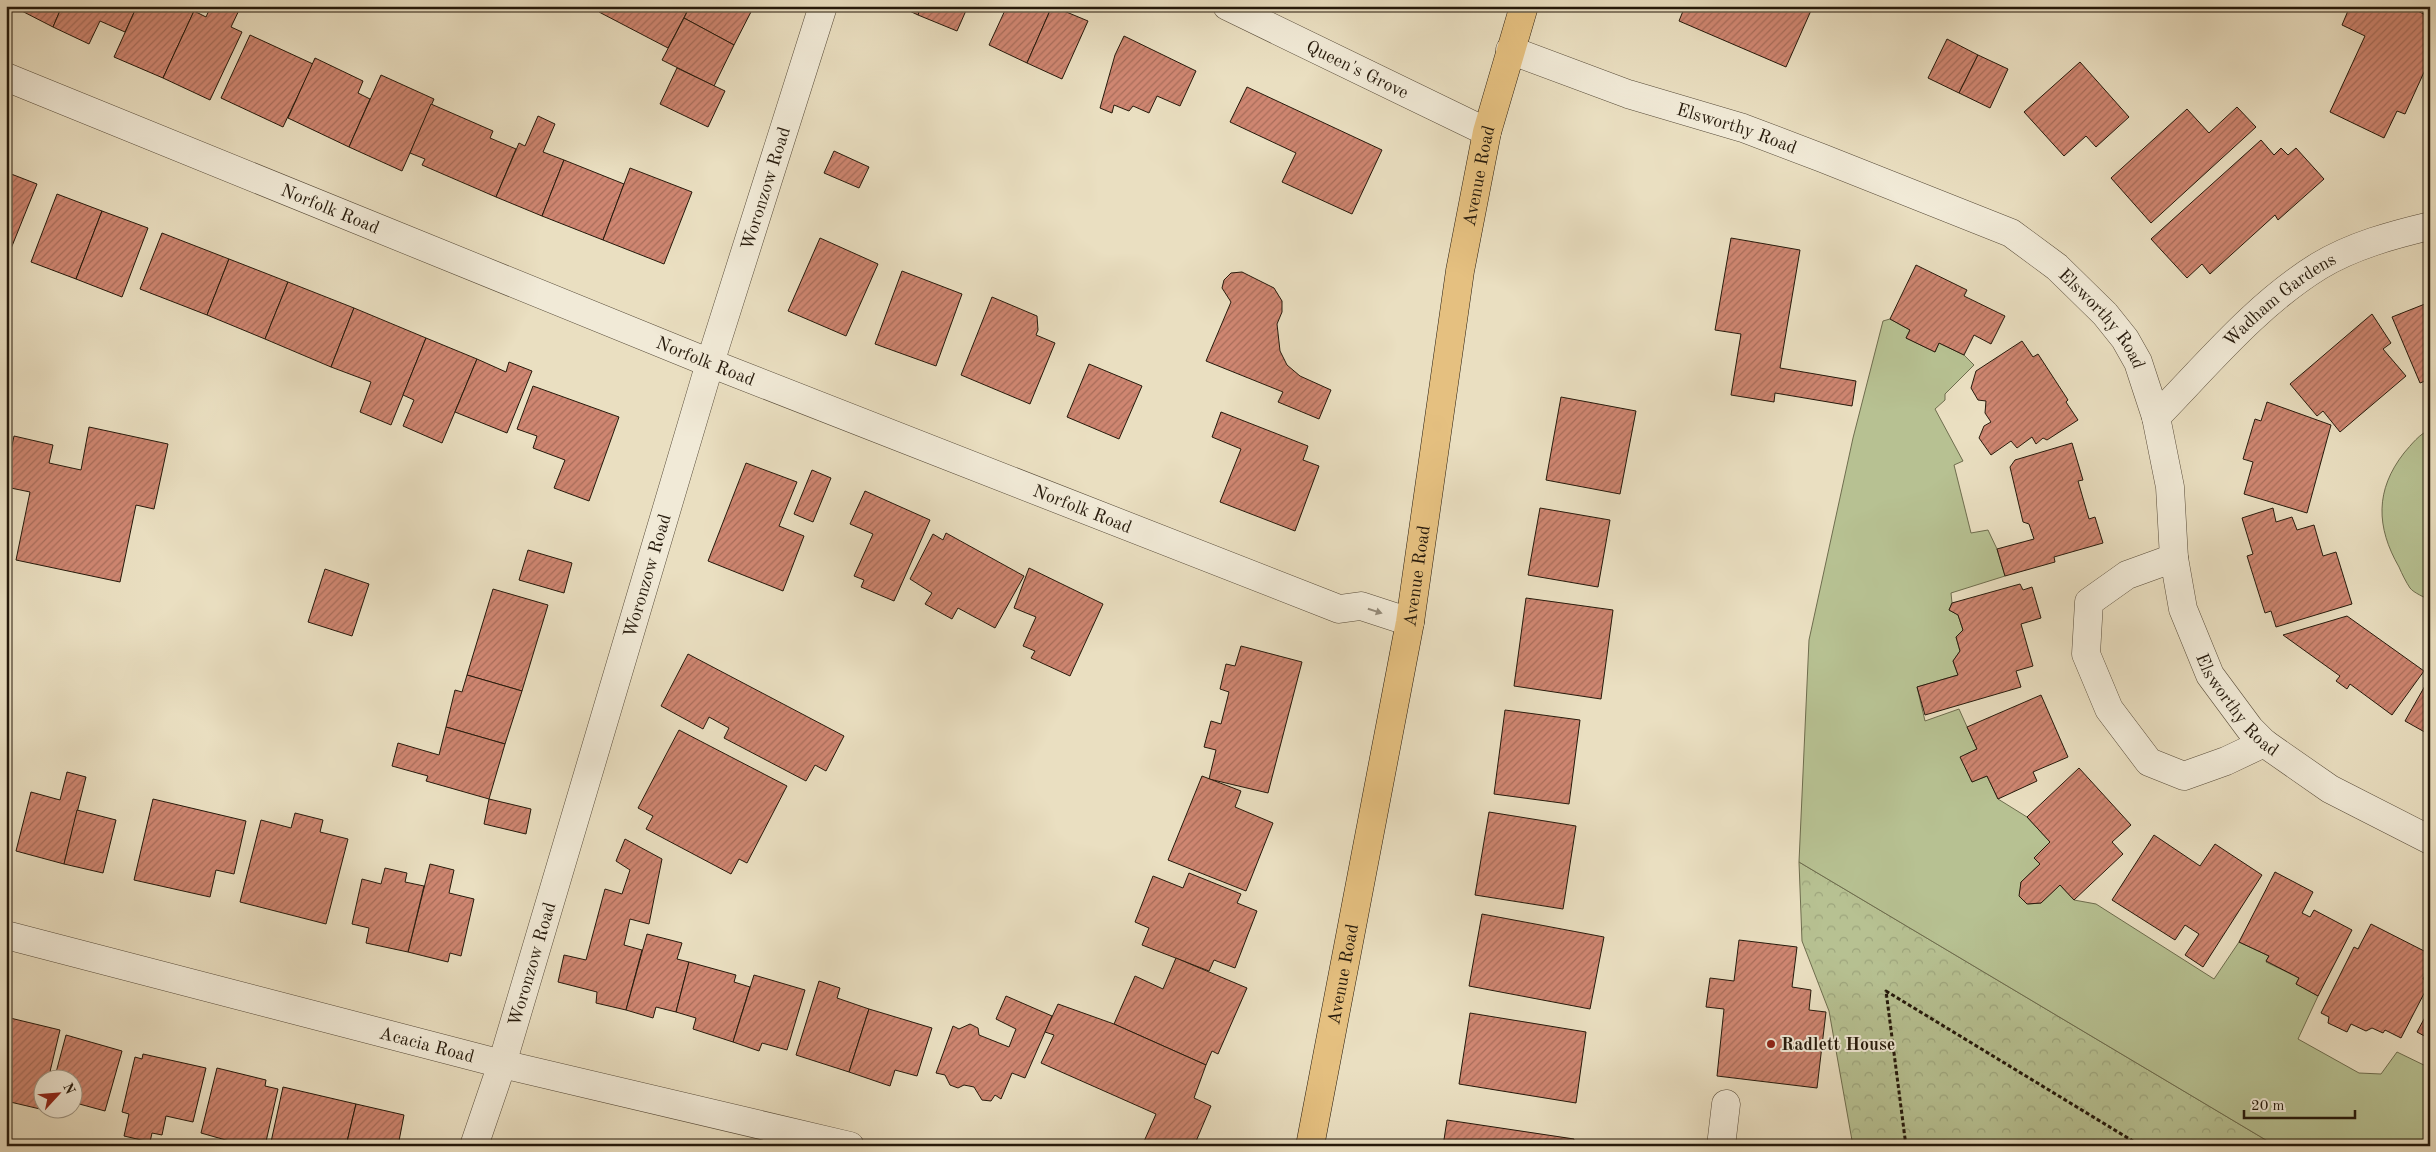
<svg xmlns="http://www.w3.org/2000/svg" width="2436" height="1152" font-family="'Old Standard TT',serif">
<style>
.park{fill:url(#park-crowns);stroke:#6e6d4e}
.garden{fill:#b7c192;stroke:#6e6d4e}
.building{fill:url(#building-hatch);stroke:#25190b}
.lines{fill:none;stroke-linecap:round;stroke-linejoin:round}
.minor-casing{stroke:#564a38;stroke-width:29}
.major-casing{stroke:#25190b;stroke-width:29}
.path{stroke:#25190b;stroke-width:3;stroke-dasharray:4 2.5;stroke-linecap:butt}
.minor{stroke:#f1ead7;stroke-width:28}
.major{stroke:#e5c080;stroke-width:28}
.oneway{fill:#958c7b}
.poi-dot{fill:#8f2418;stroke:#f1ead7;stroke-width:2}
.labels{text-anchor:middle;stroke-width:4;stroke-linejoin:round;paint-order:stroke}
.street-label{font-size:18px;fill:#25190b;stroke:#f1ead7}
.poi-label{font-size:18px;font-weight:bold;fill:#25190b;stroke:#f1ead7;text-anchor:start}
</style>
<defs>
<pattern id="park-crowns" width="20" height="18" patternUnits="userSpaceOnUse" patternTransform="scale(1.25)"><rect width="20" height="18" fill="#b7c192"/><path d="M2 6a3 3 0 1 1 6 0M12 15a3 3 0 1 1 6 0" fill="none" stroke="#9da57d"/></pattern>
<pattern id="building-hatch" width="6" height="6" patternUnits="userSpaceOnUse" patternTransform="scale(1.25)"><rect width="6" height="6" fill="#cf8671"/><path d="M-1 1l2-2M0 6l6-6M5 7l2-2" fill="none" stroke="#a86d5b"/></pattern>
</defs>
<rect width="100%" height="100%" fill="#eadfc1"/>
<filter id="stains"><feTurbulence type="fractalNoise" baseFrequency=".004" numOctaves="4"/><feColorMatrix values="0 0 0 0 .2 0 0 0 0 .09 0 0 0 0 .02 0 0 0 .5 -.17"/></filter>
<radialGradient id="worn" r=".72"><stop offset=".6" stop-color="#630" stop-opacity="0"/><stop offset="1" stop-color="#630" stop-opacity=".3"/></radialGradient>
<path class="park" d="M1799,862L2276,1146H1853L1829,1011L1802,941Z"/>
<g class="garden">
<path d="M1890,319L1910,330L1906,338L1935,352L1939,343L1964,355L1974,365L1945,394V400L1935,409L1963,461L1954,465L1971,533L1988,530L1997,549L2005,576L1951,593L1952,603L1949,610L1958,615L1963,630L1956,637L1960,651L1953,661L1958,675L1917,687L1925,721L1959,709L1977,749L1961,757L1972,782L1987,776L1998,799L2027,817L2050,842L2034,858L2040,864L2021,882L2020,896L2028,904L2041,903L2060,885L2074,900L2096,904L2214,979L2239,942L2269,956L2266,962L2299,978L2296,984L2318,996L2298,1039L2359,1073L2381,1074L2397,1052L2430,1068V1146H2276L1799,862L1809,640L1853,438L1883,321Z"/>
<path d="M2430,430V600C2424,597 2414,593 2410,588C2406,582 2402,574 2399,567C2376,527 2375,490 2404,453C2411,445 2420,433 2430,430Z"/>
</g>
<g class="building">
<path d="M17,6H62L53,27L16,8Z"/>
<path d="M62,6H137L125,32L100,21L89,44L53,27Z"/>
<path d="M137,6H184L194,11L163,78L114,57Z"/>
<path d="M211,6H241L231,27L242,32L210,100L163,78L194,11L206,17Z"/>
<path d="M602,6H690L668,48L599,12Z"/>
<path d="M690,6H754L734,45L684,18Z"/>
<path d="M899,6H921L918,15Z"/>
<path d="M921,6H968L957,31L918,15Z"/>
<path d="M1007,6H1052L1027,63L989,45Z"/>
<path d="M1052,6L1088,21L1062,79L1027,63Z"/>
<path d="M1685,6H1813L1786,67L1679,21Z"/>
<path d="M2350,6H2407L2430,17V59L2405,114L2397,111L2384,138L2330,112L2365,36L2342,25Z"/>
<path d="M684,18L734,45L714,86L662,60Z"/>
<path d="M250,35L313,64L283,127L221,98Z"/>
<path d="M1124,36L1196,71L1180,106L1157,96L1149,113L1133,106L1129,111L1114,105L1112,113L1100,108L1115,55Z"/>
<path d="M1947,39L1978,55L1959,93L1928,78Z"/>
<path d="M1978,55L2008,69L1990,108L1959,93Z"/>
<path d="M315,58L363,81L358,93L370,99L349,147L288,118Z"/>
<path d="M2080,62L2129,117L2096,147L2086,136L2064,156L2024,112Z"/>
<path d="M677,68L725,91L708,127L660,104Z"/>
<path d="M381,75L434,99L402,171L349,147Z"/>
<path d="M1247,87L1382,150L1352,214L1282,182L1296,153L1230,122Z"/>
<path d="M431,104L493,131L490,138L516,149L496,197L422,165L425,159L410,153Z"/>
<path d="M2237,107L2256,127L2151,223L2111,178L2187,109L2209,133Z"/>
<path d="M538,116L555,124L543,152L564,160L542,216L496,197L519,143L525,146Z"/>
<path d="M2261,140L2274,155L2281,148L2288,155L2296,148L2324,179L2278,220L2275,215L2210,274L2202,264L2187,278L2151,239Z"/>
<path d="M834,151L869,167L859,188L824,173Z"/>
<path d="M564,160L624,184L603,240L542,216Z"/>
<path d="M630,168L692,192L664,264L603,240Z"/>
<path d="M6,172L37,184L10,251L6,249Z"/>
<path d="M57,194L102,211L76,279L31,262Z"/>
<path d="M102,211L148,228L122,297L76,279Z"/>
<path d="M162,233L229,259L207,315L140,289Z"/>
<path d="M820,238L878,264L846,336L788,311Z"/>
<path d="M1731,238L1800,250L1780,368L1856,381L1852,406L1775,393L1774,402L1731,395L1741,334L1715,330Z"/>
<path d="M229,259L288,282L265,339L207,315Z"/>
<path d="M1916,265L1967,290L1964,296L2005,316L1991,344L1974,335L1964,355L1939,343L1935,352L1906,338L1910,330L1890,319Z"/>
<path d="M902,271L962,294L936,366L875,344Z"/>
<path d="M1242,272L1274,288L1282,301V312L1277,324L1280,351L1287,365L1300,376L1331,390L1319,419L1278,402L1283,392L1206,361L1231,302L1222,288L1224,280L1231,273Z"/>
<path d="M288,282L354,308L331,367L265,339Z"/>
<path d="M992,297L1037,316L1038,330L1036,335L1055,343L1030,404L961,375Z"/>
<path d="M2430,302V379L2420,383L2392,317Z"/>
<path d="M354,308L426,338L391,425L360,412L371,382L331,367Z"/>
<path d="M2372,314L2391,343L2383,349L2406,376L2340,432L2323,411L2317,416L2290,384Z"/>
<path d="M426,338L477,359L442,443L403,426L414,400L403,395Z"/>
<path d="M2022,341L2033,357L2038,354L2068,400L2066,402L2078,420L2047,440L2043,438L2036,444L2032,437L2017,448L2011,441L1991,455L1979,438L1984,426L1991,422L1985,413L1986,401L1978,400L1971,388L1976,371Z"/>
<path d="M477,359L506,372L509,362L532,371L507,433L455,412Z"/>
<path d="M1089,364L1142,386L1119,439L1067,417Z"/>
<path d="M533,386L619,417L589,501L554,488L565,460L533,448L537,436L517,429Z"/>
<path d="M1561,397L1636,411L1620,494L1546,480Z"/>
<path d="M2267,402L2331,425L2307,513L2244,494L2253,462L2243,459L2255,419L2261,421Z"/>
<path d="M1221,412L1308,446L1303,460L1319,466L1295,531L1220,502L1241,449L1212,437Z"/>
<path d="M89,427L168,444L154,509L136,505L120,582L16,560L30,492L6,487V474L14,436L53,445L49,463L81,470Z"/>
<path d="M2072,443L2083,480L2078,481L2089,519L2095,517L2103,543L2054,557L2055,562L2005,576L1997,549L2034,539L2029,524L2023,522L2010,467L2015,460Z"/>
<path d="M746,463L797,482L779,526L804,536L783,591L708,561Z"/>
<path d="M812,470L831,478L813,522L794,514Z"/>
<path d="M865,491L930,520L894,601L861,587L864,580L854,576L873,534L850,524Z"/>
<path d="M1540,508L1610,520L1598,587L1528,575Z"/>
<path d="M2273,508L2276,522L2292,517L2297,530L2314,525L2323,556L2336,552L2352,604L2276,627L2271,611L2265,613L2247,556L2253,554L2242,518Z"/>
<path d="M946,533L1024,576L995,628L958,608L952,619L925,604L932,593L910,579L933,534L943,540Z"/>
<path d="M528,550L572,563L564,593L519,580Z"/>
<path d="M1029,568L1103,604L1070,676L1031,658L1035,651L1023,646L1036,617L1014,608Z"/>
<path d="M325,569L369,584L352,636L308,622Z"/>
<path d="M2020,584L2023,590L2032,587L2041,618L2021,624L2033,666L2016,671L2021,687L1925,715L1917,687L1958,675L1953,661L1960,651L1956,637L1963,630L1958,615L1949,610L1952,603Z"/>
<path d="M493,589L548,605L522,691L467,675Z"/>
<path d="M1526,598L1613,610L1601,699L1514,686Z"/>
<path d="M2347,616L2424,671L2392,715L2350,684L2347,689L2336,681L2340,676L2283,635Z"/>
<path d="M1241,646L1302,662L1268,793L1209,779L1216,750L1204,747L1211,721L1221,724L1229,692L1220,689L1226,664L1235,666Z"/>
<path d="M688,654L844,736L826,771L815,765L806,781L724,738L729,728L709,717L703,729L661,706Z"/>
<path d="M467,675L522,691L505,744L446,727L455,690L462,692Z"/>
<path d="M2430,677V735L2405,721Z"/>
<path d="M2041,695L2068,757L2033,772L2037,781L1998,799L1987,776L1972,782L1960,757L1977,749L1967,727Z"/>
<path d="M1505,710L1580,720L1569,804L1494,794Z"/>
<path d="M446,727L505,744L489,799L426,781L428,776L392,766L398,743L439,755Z"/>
<path d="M679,730L787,786L747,863L739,859L731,874L646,829L653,816L638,808Z"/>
<path d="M2079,768L2131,825L2112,842L2123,854L2074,900L2060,885L2041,903L2027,904L2019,896L2021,882L2040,864L2034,858L2050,842L2027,817Z"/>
<path d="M67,772L86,777L64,864L16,851L31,792L60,800Z"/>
<path d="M1202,776L1241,791L1235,807L1273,823L1246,891L1168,860Z"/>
<path d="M153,799L246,821L234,874L216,870L210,897L134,880Z"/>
<path d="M489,799L531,809L526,834L484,824Z"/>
<path d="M77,810L116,820L103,873L64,864Z"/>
<path d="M1489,812L1576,826L1563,909L1475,895Z"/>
<path d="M295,813L323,820L320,832L348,839L326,924L240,902L261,820L291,828Z"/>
<path d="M2154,835L2200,866L2215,844L2262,875L2203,967L2185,955L2199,934L2185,925L2175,940L2112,900Z"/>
<path d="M625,839L662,859L649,924L630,919L624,945L642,950L626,1010L596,1003L597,992L558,982L564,955L586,960L605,889L622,894L630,870L616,861Z"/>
<path d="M430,864L454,870L449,893L474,899L461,956L450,953L448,962L408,952Z"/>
<path d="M385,868L407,873L405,882L424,886L408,952L366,943L369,928L352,924L362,879L381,884Z"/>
<path d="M2275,872L2313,892L2302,913L2310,917L2314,910L2352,930L2318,996L2296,984L2299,978L2266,961L2269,956L2239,942Z"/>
<path d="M1189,873L1241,894L1237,903L1257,911L1235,968L1214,960L1209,971L1142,945L1149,928L1135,922L1153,876L1183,888Z"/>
<path d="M1482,914L1604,937L1590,1009L1469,986Z"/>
<path d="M2371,924L2430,954V966L2423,979L2430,982L2401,1038L2385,1030L2383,1033L2372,1028L2366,1031L2351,1024L2347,1032L2328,1023L2329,1017L2321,1013L2354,947L2358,949Z"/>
<path d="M647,934L682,943L677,959L689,962L676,1012L656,1007L653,1018L626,1010Z"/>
<path d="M1739,940L1797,947L1792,987L1811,990L1809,1010L1826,1012L1817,1088L1717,1076L1724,1009L1706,1007L1710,978L1734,981Z"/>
<path d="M1176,958L1247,988L1218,1054L1212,1051L1206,1065L1114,1024L1135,976L1163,989Z"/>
<path d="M689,962L736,975L734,982L750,987L733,1042L693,1029L696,1018L676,1012Z"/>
<path d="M754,975L805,990L787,1050L762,1043L759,1051L733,1042Z"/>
<path d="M819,981L840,988L837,998L869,1009L849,1072L796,1055Z"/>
<path d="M1006,996L1052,1016L1025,1078L1012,1073L1001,1099L995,1095L991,1101L982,1100L974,1087L964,1085L958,1088L950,1085L945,1075L936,1073L953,1026L959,1029L970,1024L978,1028L979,1035L1009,1047L1016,1029L996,1019Z"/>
<path d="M1058,1004L1114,1024L1206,1065L1194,1098L1211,1106L1194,1146H1142L1156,1114L1041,1063L1054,1035L1045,1032Z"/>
<path d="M2430,1008V1039L2417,1032Z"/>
<path d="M869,1009L932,1028L917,1076L895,1070L890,1086L849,1072Z"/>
<path d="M1470,1013L1586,1032L1576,1103L1459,1084Z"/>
<path d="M6,1017L60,1030L48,1080H42L40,1109L6,1101Z"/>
<path d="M66,1035L122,1051L105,1111L72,1102V1080H54Z"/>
<path d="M143,1054L206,1068L193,1122L166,1116L162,1135L152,1133L150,1142L124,1136L129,1114L122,1112L135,1057L142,1059Z"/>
<path d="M217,1068L266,1080L265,1086L278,1089L265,1146H247L201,1133Z"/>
<path d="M283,1087L356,1104L346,1146H286L271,1142Z"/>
<path d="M356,1104L404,1115L398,1146H346Z"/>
<path d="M1447,1120L1574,1139L1573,1146H1443Z"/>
</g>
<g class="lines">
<g class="minor-casing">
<g id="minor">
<path id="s1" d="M1227,6L1487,132"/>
<path id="s2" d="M1510,50L1628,94L1743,128L1822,158L2011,233L2057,267L2105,314L2125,339L2138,362L2156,417L2170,487L2174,558L2183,609L2210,675L2250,729L2264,743L2330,789L2430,840"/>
<path id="s3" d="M6,77L710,363L1339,609L1361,606L1410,622"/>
<path id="s4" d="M2156,417C2207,365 2256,305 2319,266C2352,246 2392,235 2430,226"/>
<path d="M2174,558L2127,575L2089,602L2086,654L2109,709L2149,762L2184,776L2226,761L2264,743"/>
<path id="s5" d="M6,935L502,1064L850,1146"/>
<path id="s6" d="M474,1146L502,1064L710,363L823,6"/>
<path d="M1721,1146L1726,1104"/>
</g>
</g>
<g class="major-casing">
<g id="major">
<path id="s7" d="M1310,1146L1410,622L1460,271L1487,132L1524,6"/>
</g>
</g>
<path class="path" d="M1906,1146L1886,991L2141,1146"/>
<use href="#minor" class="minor"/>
<use href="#major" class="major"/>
</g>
<defs><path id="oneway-solid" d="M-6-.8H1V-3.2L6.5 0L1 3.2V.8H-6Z" transform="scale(1.25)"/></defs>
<use class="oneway" href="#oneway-solid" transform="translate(1375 611) rotate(18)"/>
<circle class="poi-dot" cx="1771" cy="1044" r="5"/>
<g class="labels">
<g class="street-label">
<text dy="6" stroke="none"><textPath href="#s1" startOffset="145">Queen's Grove</textPath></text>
<text dy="6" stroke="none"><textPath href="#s2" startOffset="240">Elsworthy Road</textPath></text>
<text dy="6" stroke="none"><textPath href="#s7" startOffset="985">Avenue Road</textPath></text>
<text dy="6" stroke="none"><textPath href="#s6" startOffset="1001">Woronzow Road</textPath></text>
<text dy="6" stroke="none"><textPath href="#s3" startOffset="350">Norfolk Road</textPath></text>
<text dy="6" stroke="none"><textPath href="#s4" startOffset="171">Wadham Gardens</textPath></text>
<text dy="6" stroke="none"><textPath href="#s2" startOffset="660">Elsworthy Road</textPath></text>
<text dy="6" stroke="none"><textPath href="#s3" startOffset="755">Norfolk Road</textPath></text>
<text dy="6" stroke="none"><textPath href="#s3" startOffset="1160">Norfolk Road</textPath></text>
<text dy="6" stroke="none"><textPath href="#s7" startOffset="580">Avenue Road</textPath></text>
<text dy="6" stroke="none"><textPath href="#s6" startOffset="596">Woronzow Road</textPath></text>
<text dy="6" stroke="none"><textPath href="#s2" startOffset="1080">Elsworthy Road</textPath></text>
<text dy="6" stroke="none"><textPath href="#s6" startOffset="191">Woronzow Road</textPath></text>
<text dy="6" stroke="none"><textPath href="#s7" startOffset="175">Avenue Road</textPath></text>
<text dy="6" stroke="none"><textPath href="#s5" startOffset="435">Acacia Road</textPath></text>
</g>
<g class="poi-label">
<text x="1781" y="1050">Radlett House</text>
</g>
</g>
<rect width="2436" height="1152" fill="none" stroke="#eadfc1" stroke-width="25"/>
<rect x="8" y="8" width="2421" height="1137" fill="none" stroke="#25190b" stroke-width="2.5"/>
<rect x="12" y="12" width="2411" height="1127" fill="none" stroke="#25190b"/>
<g transform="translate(58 1094) rotate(64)"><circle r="24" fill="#f1ead7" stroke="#9f9685"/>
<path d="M0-4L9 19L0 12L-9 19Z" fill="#8f2418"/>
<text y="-8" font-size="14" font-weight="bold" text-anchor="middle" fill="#25190b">N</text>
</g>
<path d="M2244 1110v8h111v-8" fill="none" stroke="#25190b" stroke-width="2.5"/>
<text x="2251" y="1110" font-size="15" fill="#25190b" stroke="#f1ead7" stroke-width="4" paint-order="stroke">20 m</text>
<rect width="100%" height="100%" filter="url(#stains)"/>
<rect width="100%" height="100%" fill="url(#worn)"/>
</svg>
